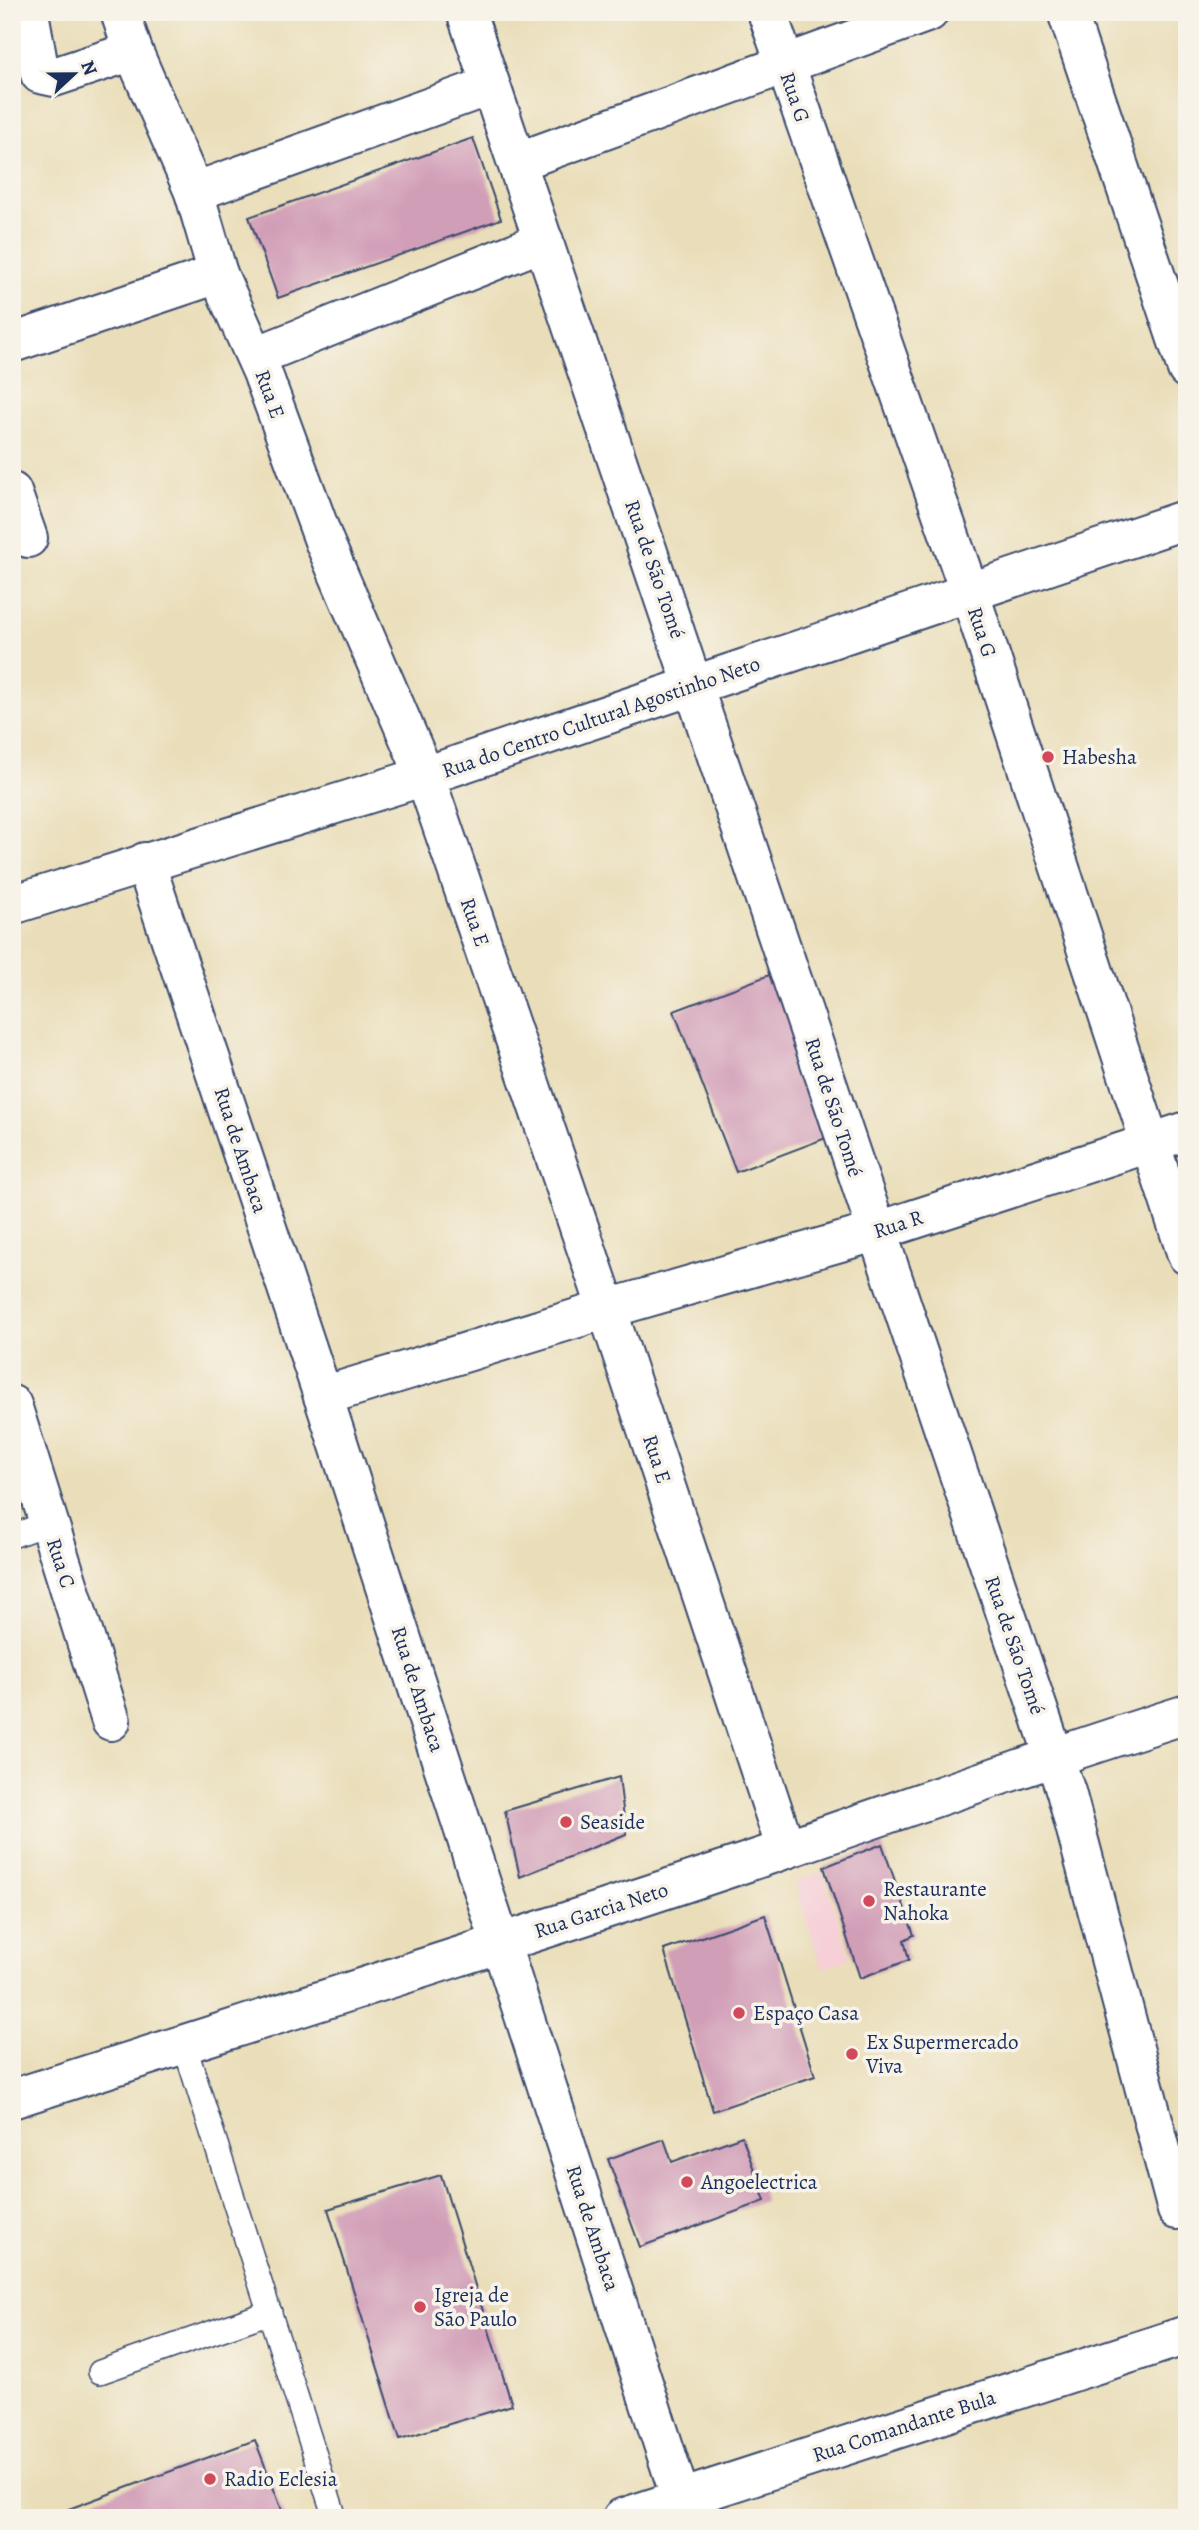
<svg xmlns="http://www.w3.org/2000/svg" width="1199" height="2530" font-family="Alegreya,serif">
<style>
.built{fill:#f6cfd8}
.building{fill:#d19eb8}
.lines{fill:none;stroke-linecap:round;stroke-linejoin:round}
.lane-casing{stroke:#3a496c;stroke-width:26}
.street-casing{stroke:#3a496c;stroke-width:42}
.lane{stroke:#fff;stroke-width:23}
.street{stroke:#fff;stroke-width:38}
.poi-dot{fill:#d1495b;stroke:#f7f3e8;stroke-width:2.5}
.labels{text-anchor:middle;stroke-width:7;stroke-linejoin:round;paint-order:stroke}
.street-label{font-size:21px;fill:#1b2f5e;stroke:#f7f3e8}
.poi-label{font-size:21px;fill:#1b2f5e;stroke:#f7f3e8;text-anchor:start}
</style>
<rect width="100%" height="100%" fill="#f7f3e8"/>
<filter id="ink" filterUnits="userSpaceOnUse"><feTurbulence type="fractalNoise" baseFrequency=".0143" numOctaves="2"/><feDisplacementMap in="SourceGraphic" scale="14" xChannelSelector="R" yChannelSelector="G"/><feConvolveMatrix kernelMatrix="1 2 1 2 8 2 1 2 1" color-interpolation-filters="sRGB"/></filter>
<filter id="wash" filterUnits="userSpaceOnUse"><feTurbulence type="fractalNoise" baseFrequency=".00686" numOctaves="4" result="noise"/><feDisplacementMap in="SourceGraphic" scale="28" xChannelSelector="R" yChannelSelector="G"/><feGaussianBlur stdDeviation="1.57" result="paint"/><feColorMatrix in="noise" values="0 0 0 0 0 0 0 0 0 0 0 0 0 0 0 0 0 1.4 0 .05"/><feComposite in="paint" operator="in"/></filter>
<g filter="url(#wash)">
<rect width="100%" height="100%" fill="#eadeba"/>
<path class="built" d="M822,1872L850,1958L822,1969L795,1882Z"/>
<g id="blocks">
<g class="building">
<path d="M473,138L501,219L278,298L249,217Z"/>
<path d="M772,974L834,1135L736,1172L674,1011Z"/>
<path d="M619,1777L626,1834L520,1877L505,1811Z"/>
<path d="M882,1844L914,1935L904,1940L909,1960L860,1978L824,1867Z"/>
<path d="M765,1915L815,2076L713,2111L664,1950Z"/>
<path d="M742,2136L765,2201L640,2247L608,2159L664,2139L672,2162Z"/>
<path d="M441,2175L512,2405L400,2439L328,2209Z"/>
<path d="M255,2440L285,2518H47V2517Z"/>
</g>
</g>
</g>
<g filter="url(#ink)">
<use href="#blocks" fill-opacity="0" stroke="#3a496c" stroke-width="2"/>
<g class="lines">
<g class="lane-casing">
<g id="lane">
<path d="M12,1536L48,1523"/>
<path d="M184,2044L335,2518"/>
<path d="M100,2372L270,2312"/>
</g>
</g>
<g class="street-casing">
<g id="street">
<path d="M29,12L40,74L54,77L133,51"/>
<path d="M120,12L133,51L194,192L218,274L262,372L324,541L425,776L607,1309L786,1849"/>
<path d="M466,12L1066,1792L1177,2210"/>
<path d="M767,12L969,591L1187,1255"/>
<path d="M1067,12L1187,369"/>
<path d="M517,162L929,12"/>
<path d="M194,192L489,86"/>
<path d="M12,343L218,274"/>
<path d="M256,356L544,241"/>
<path d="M12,492L28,538"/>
<path d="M145,862L323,1396L687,2518"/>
<path d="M12,905L425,776L1187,519"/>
<path d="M323,1396L607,1309L875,1232L1187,1131"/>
<path d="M12,1405L111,1721"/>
<path d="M12,2099C271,2016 530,1936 786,1849C920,1803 1052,1756 1187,1714"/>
<path d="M622,2518L1187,2335"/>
</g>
</g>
<use href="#lane" class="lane"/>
<use href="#street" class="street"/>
</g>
</g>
<g class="poi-dot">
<circle cx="1048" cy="757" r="7"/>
<circle cx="566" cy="1822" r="7"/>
<circle cx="869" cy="1901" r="7"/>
<circle cx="739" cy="2013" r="7"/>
<circle cx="852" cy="2054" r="7"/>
<circle cx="687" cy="2182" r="7"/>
<circle cx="420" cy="2307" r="7"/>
<circle cx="210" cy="2479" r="7"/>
</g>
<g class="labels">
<g class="street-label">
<text transform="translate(795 97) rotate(71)" y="7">Rua G</text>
<text transform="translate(270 394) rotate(70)" y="7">Rua E</text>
<text transform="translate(655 569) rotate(71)" y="7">Rua de São Tomé</text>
<text transform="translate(982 632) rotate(72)" y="7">Rua G</text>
<text transform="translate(601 717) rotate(-19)" y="7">Rua do Centro Cultural Agostinho Neto</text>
<text transform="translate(475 922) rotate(71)" y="7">Rua E</text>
<text transform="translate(834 1107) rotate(72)" y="7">Rua de São Tomé</text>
<text transform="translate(241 1150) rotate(72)" y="7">Rua de Ambaca</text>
<text transform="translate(898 1224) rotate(-18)" y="7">Rua R</text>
<text transform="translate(657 1459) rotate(72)" y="7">Rua E</text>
<text transform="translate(61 1563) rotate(72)" y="7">Rua C</text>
<text transform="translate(1015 1645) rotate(71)" y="7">Rua de São Tomé</text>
<text transform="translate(418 1689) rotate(72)" y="7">Rua de Ambaca</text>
<text transform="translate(601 1910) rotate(-18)" y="7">Rua Garcia Neto</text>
<text transform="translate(593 2228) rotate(72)" y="7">Rua de Ambaca</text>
<text transform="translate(904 2426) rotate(-18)" y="7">Rua Comandante Bula</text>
</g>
<g class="poi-label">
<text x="1062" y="764">Habesha</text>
<text x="580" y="1829">Seaside</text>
<text x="883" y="1896">Restaurante<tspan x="883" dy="24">Nahoka</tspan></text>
<text x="753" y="2020">Espaço Casa</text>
<text x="866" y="2049">Ex Supermercado<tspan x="866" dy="24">Viva</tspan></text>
<text x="701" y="2189">Angoelectrica</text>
<text x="434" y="2302">Igreja de<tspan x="434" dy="24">São Paulo</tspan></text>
<text x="224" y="2486">Radio Eclesia</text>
</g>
</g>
<rect width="1199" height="2530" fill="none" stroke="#f7f3e8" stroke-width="42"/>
<g transform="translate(74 74) rotate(68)" stroke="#f7f3e8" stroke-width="5" paint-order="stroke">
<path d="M0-5L12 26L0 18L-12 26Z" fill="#1b2f5e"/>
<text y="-10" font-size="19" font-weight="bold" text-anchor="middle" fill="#1b2f5e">N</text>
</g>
</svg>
